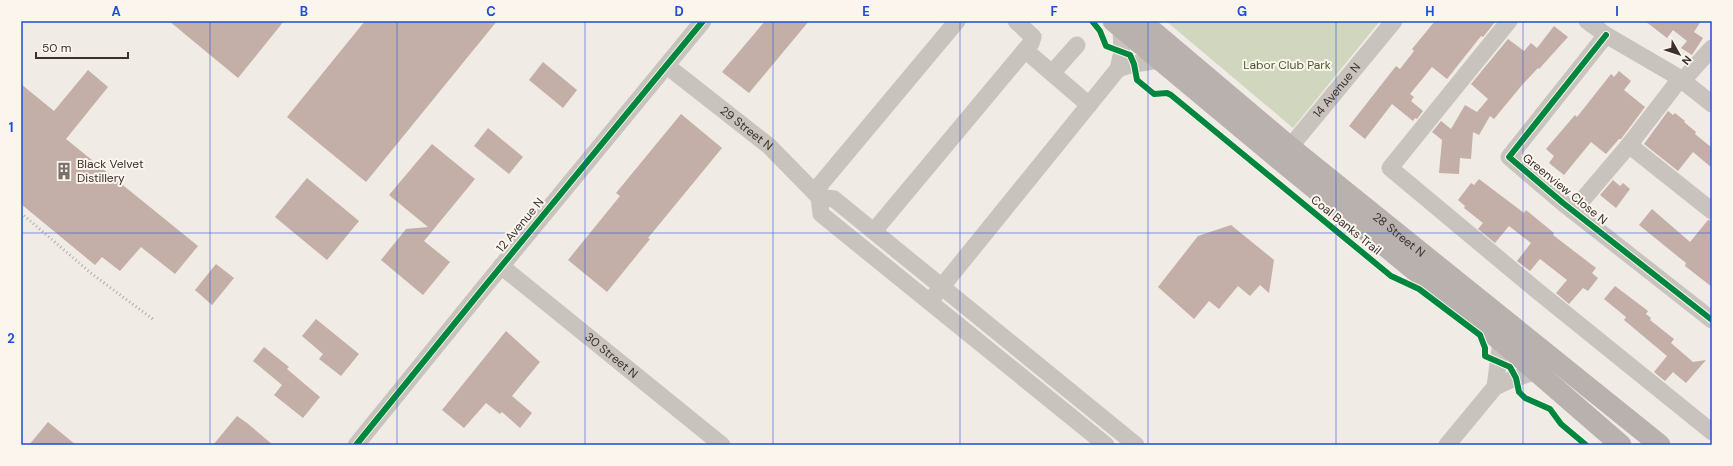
<svg xmlns="http://www.w3.org/2000/svg" width="1733" height="466" font-family="'DM Sans',sans-serif">
<style>
.green{fill:#d1d6bf}
.building{fill:#c3afa7}
.lines{fill:none;stroke-linecap:round;stroke-linejoin:round}
.minor{stroke:#c9c3be;stroke-width:17}
.major{stroke:#b8b1ad;stroke-width:21}
.rail{stroke:#b1aca8;stroke-width:3;stroke-dasharray:1 3;stroke-linecap:butt}
.cycleway-casing{stroke:#fbf5ee;stroke-width:8}
.cycleway{stroke:#00873e;stroke-width:6}
.grid{fill:none;stroke:#1d4ed8;stroke-width:1;stroke-opacity:0.55}
.labels{text-anchor:middle;stroke-width:4;stroke-linejoin:round;paint-order:stroke}
.park-label{font-size:12px;fill:#4a5a2e;stroke:#fbf5ee}
.street-label{font-size:12px;fill:#3b302b;stroke:#fbf5ee}
.poi-label{font-size:12px;fill:#3b302b;stroke:#fbf5ee;text-anchor:start}
.neatline{fill:none;stroke:#1d4ed8;stroke-width:1.5}
.grid-label{font-size:13px;text-anchor:middle;font-weight:bold;fill:#1d4ed8}
</style>
<rect width="100%" height="100%" fill="#f0ebe5"/>
<path class="green" d="M1166,21H1380L1293,128Z"/>
<g class="building">
<path d="M169,21H284L238,78Z"/>
<path d="M365,21H497L366,182L287,117Z"/>
<path d="M765,21H809L749,93L722,72Z"/>
<path d="M1435,21H1496L1483,37L1481,36L1447,79L1432,67L1410,94L1414,97L1411,101L1423,111L1417,119L1415,118L1413,121L1392,104L1365,139L1349,126L1396,66L1400,69L1414,51L1412,49Z"/>
<path d="M1645,21H1701L1694,32L1703,38L1692,55L1681,48L1687,41L1673,30L1667,38Z"/>
<path d="M1554,26L1568,37L1539,69L1538,68L1522,85L1494,119L1490,116L1479,135L1473,132L1471,159L1460,158L1459,174L1439,173L1442,140L1432,132L1441,121L1451,129L1465,105L1477,112L1488,99L1471,84L1508,39L1524,51L1531,43L1537,48Z"/>
<path d="M543,62L577,90L563,108L529,80Z"/>
<path d="M88,70L108,87L66,139L198,246L175,274L141,247L120,271L102,257L95,265L21,204V84L54,111Z"/>
<path d="M1619,71L1631,81L1624,90L1645,107L1621,139H1619L1606,154L1591,142L1564,175L1549,163L1554,156L1546,149L1575,115L1577,117L1611,74L1614,77Z"/>
<path d="M1668,111L1673,115L1675,113L1685,121L1684,122L1696,132L1695,134L1712,148V168L1693,152L1678,171L1644,144Z"/>
<path d="M681,114L722,148L648,238L650,239L607,292L568,260L620,196L616,193Z"/>
<path d="M488,128L523,157L509,174L474,146Z"/>
<path d="M432,144L475,179L424,241L450,262L423,295L381,260L406,229L428,227L389,195Z"/>
<path d="M307,178L359,221L327,260L275,217Z"/>
<path d="M1479,179L1524,213L1526,210L1554,233L1553,235L1596,268L1592,273L1598,278L1588,291L1583,288L1569,304L1556,293L1567,280L1540,259L1530,271L1517,261L1531,243L1509,226L1495,243L1478,229L1483,223L1464,208L1465,206L1458,200L1471,183L1474,185Z"/>
<path d="M1613,180L1620,186L1623,183L1630,189L1616,208L1600,195Z"/>
<path d="M1652,209L1690,242L1708,220L1712,221V287L1685,266L1686,263L1639,225Z"/>
<path d="M1231,225L1274,260L1269,293L1260,285L1250,296L1238,286L1219,309L1209,301L1194,319L1158,287L1198,236Z"/>
<path d="M216,264L234,278L212,305L195,290Z"/>
<path d="M1615,286L1648,311L1646,314L1651,318L1650,320L1674,339L1671,343L1693,362L1706,360L1686,383L1673,372L1665,381L1654,372L1667,356L1624,320L1626,317L1604,299Z"/>
<path d="M316,319L359,354L341,376L319,359L323,354L302,336Z"/>
<path d="M506,331L540,362L512,396L532,413L520,428L502,412L500,414L486,403L464,428L442,410Z"/>
<path d="M264,347L289,367L287,369L320,397L303,418L274,395L282,385L253,361Z"/>
<path d="M237,416L247,423L273,445H213Z"/>
<path d="M48,422L76,445H29Z"/>
</g>
<g class="lines">
<g class="minor">
<path d="M1509,21L1390,168L1535,289L1712,432"/>
<path d="M1587,21L1606,35L1678,77L1712,104"/>
<path d="M1606,35L1509,157L1563,203L1712,320"/>
<path d="M1025,50L1089,105"/>
<path id="s1" d="M667,66L769,146L819,197"/>
<path d="M1118,69L1134,64L1160,60"/>
<path d="M1052,73L1077,45"/>
<path d="M1683,80L1712,48"/>
<path d="M1629,145L1680,79"/>
<path id="s2" d="M1284,158L1290,147L1394,21"/>
<path d="M814,192L957,21"/>
<path d="M819,197L834,199L1136,445"/>
<path d="M819,197L821,214L1106,445"/>
<path d="M1573,211L1629,145L1712,211"/>
<path d="M874,231L1031,43L1033,37L1016,21"/>
<path id="s3" d="M501,266L722,445"/>
<path d="M935,295L1118,69L1122,52L1121,28"/>
<path d="M1495,387L1501,341"/>
<path d="M356,445L485,286L703,21"/>
<path d="M1447,445L1495,387L1510,380L1537,371"/>
</g>
<g class="major">
<path d="M1113,21L1282,162L1501,341L1621,445"/>
<path id="s4" d="M1141,21L1290,147L1660,445"/>
</g>
<path class="rail" d="M21,213L92,274L154,320"/>
<g class="cycleway-casing">
<g id="cycleway">
<path d="M1092,21L1100,31L1106,46L1130,55L1134,64L1137,80L1154,94L1167,93L1171,95L1391,276L1419,289L1480,335L1485,348V356L1510,367L1516,378L1519,392L1525,398L1550,409L1561,424L1586,445"/>
<path d="M1606,35L1509,157L1563,203L1712,320"/>
<path d="M356,445L485,286L703,21"/>
</g>
</g>
<use href="#cycleway" class="cycleway"/>
</g>
<path class="grid" d="M210,21V445M397,21V445M585,21V445M773,21V445M960,21V445M1148,21V445M1336,21V445M1523,21V445M21,233H1712"/>
<defs>
<g id="building-bare" transform="scale(1.38)"><path d="M-4-6H4V6H1V3H-1V6H-4ZM-2.5-4.3h1.7v1.8h-1.7ZM.8-4.3h1.7v1.8H.8ZM-2.5-1h1.7V.8h-1.7ZM.8-1h1.7V.8H.8Z" fill="#7a716c" stroke="#fbf5ee" stroke-width="2.5" paint-order="stroke"/></g>
</defs>
<g fill-rule="evenodd">
<use href="#building-bare" x="64" y="171"/>
</g>
<g class="labels">
<g class="park-label">
<text x="1287" y="69">Labor Club Park</text>
</g>
<g class="street-label">
<text dy="4" stroke="none"><textPath href="#s2" startOffset="86">14 Avenue N</textPath></text>
<text dy="4" stroke="none"><textPath href="#s1" startOffset="101">29 Street N</textPath></text>
<text transform="translate(1565 189) rotate(39)" y="4">Greenview Close N</text>
<text transform="translate(520 225) rotate(-50)" y="4">12 Avenue N</text>
<text transform="translate(1346 225) rotate(39)" y="4">Coal Banks Trail</text>
<text dy="4" stroke="none"><textPath href="#s4" startOffset="335">28 Street N</textPath></text>
<text dy="4" stroke="none"><textPath href="#s3" startOffset="142">30 Street N</textPath></text>
</g>
<g class="poi-label">
<text x="77" y="168">Black Velvet<tspan x="77" dy="14">Distillery</tspan></text>
</g>
</g>
<rect width="1733" height="466" fill="none" stroke="#fbf5ee" stroke-width="44"/>
<g transform="translate(1679 54) rotate(129)" stroke="#fbf5ee" stroke-width="3" paint-order="stroke">
<path d="M0-3L7 15L0 10L-7 15Z" fill="#3b302b"/>
<text y="-6" font-size="11" font-weight="bold" text-anchor="middle" fill="#3b302b">N</text>
</g>
<path d="M36 52v6h92v-6" fill="none" stroke="#3b302b" stroke-width="2"/>
<text x="42" y="52" font-size="12" fill="#3b302b" stroke="#fbf5ee" stroke-width="3" paint-order="stroke">50 m</text>
<rect x="22" y="22" width="1689" height="422" class="neatline"/>
<g class="grid-label">
<text x="116" y="16">A</text>
<text x="304" y="16">B</text>
<text x="491" y="16">C</text>
<text x="679" y="16">D</text>
<text x="866" y="16">E</text>
<text x="1054" y="16">F</text>
<text x="1242" y="16">G</text>
<text x="1430" y="16">H</text>
<text x="1617" y="16">I</text>
<text x="11" y="132">1</text>
<text x="11" y="343">2</text>
</g>
</svg>
